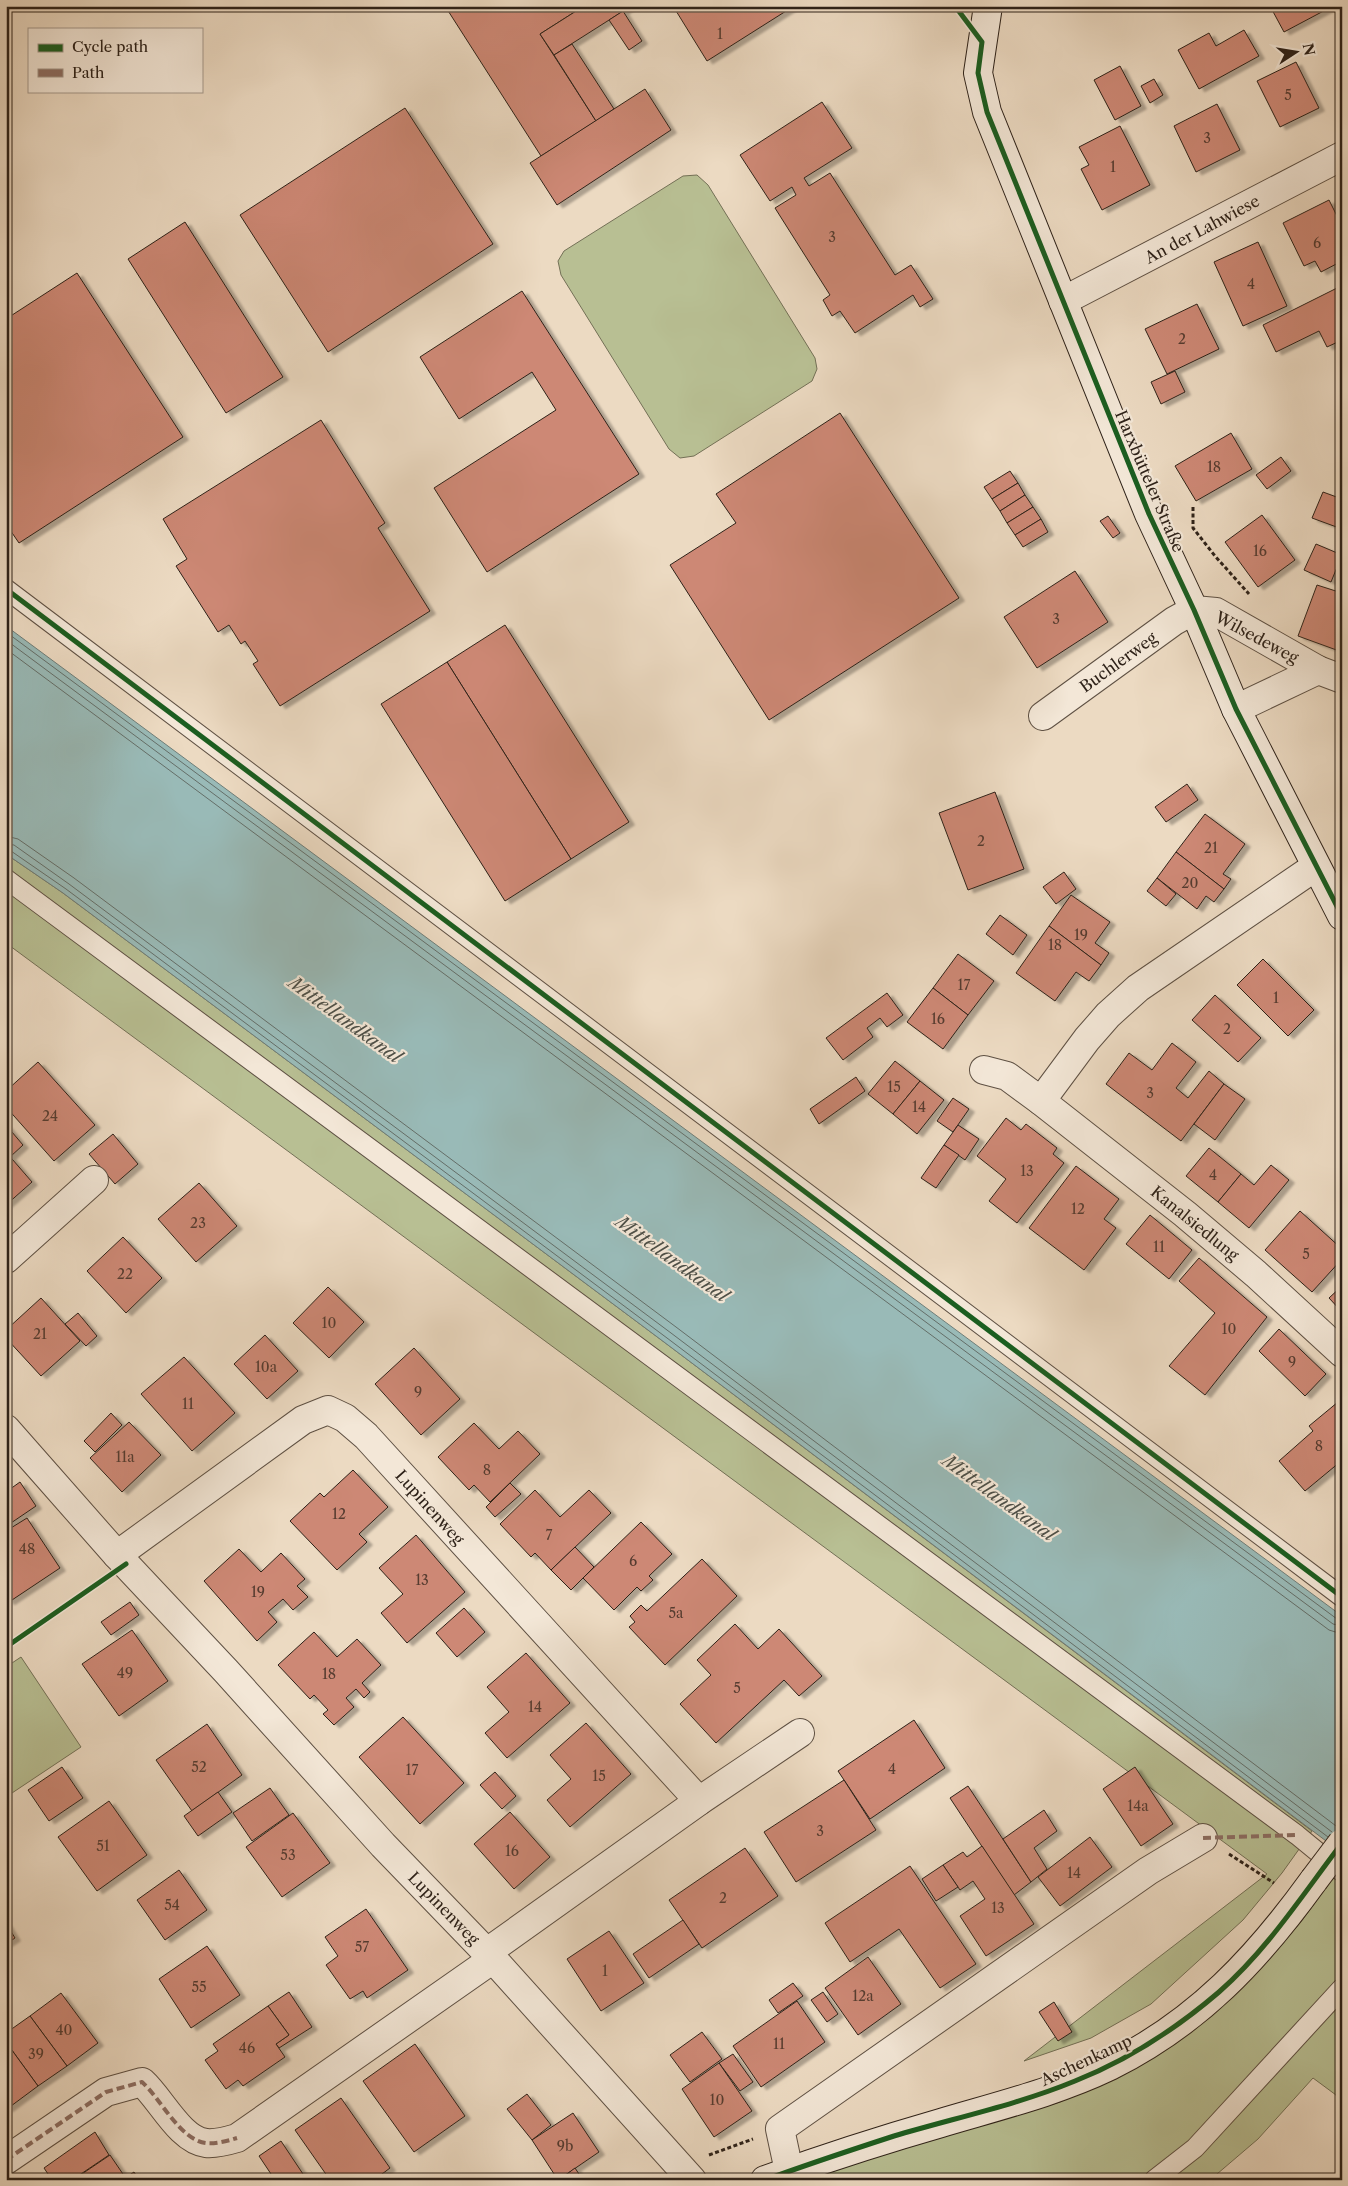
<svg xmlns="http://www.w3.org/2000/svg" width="1348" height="2186" font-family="'Libre Caslon Text',serif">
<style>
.green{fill:#b8bf93;stroke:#737056}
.water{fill:#99bab7;stroke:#6e7d78}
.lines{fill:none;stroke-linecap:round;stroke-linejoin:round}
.shore{stroke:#646e68;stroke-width:1}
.building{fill:#cd8874;stroke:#2e2219;filter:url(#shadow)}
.lane-casing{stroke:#5e5043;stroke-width:21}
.street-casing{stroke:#5e5043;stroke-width:30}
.secondary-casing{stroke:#2e2219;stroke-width:30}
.path{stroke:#2e2219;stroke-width:3;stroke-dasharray:4 2.5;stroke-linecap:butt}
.lane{stroke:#f3e7d7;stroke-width:19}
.street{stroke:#f3e7d7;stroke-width:28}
.secondary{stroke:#f3e7d7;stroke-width:28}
.secondary-bridge-casing{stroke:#2e2219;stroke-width:30;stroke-linecap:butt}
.secondary-bridge{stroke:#f3e7d7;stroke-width:28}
.quiet{stroke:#8d6e63;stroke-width:4;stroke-dasharray:8 4;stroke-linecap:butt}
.cycleway-casing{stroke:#f3e7d7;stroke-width:8}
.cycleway{stroke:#1b5e20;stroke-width:5}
.labels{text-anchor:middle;stroke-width:4.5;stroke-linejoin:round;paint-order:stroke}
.number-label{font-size:14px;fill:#563c30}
.street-label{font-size:16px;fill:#2e2219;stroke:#f3e7d7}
.water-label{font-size:18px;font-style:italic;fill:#4e5048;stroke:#f3e7d7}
</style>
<defs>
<filter id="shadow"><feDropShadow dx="5.5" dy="3" stdDeviation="1" flood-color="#0004"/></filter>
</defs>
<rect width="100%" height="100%" fill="#ecdac2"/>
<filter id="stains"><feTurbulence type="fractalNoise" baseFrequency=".004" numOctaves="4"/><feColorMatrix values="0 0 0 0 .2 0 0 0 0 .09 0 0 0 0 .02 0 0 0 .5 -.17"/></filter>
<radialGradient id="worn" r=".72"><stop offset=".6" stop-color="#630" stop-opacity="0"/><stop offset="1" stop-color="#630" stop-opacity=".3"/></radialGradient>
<g class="green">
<path d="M697,175L708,185L815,358L817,369L812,381L694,456L680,458L669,449L561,275L558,261L564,251L683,176Z"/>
<path d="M6,854L63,893L664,1342L1312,1831L1282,1873L1243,1920L1151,2004L1091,2038L1024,2061L1267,1874L6,943Z"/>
<path d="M21,1657L81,1747L6,1797V1667Z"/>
<path d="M1342,1865V2107L1336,2095L1313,2078L1258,2139L1210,2180H805L830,2170L1060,2102L1142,2062L1255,1973L1301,1922Z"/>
</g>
<path class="water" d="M6,626L1342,1616V1853L664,1342L63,893L6,854Z"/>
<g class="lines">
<g class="shore">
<path d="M6,632L1337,1619L1342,1620"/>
<path d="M6,640L1333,1624L1342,1626"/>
<path d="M6,649L1329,1630L1342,1634"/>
<path d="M6,836L18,839L74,878L676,1327L1340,1829"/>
<path d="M6,844L14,845L69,884L671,1333L1332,1832"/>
<path d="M6,850L11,851L66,889L667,1338L1328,1837"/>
</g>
</g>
<g class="building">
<path d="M445,6H584L540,34L596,121L541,156Z"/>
<path d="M584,6H626L628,8L554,55L540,34Z"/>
<path d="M673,6H794L707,61Z"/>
<path d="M1270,6H1333L1284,32Z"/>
<path d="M623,11L642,41L629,50L609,20Z"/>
<path d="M1244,30L1259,56L1199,89L1178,50L1209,33L1216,46Z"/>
<path d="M572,44L614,109L596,121L554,55Z"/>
<path d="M1296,62L1319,108L1280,127L1257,81Z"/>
<path d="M1120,66L1141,106L1115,120L1094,80Z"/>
<path d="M1154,79L1163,95L1150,103L1141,86Z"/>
<path d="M645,89L671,130L557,205L530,163Z"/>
<path d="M822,102L852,148L804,178L809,186L830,173L895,275L911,265L933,299L920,307L913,295L855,333L840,311L832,316L823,300L830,295L775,208L796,195L792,187L770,201L740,155Z"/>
<path d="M1217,104L1240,150L1196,172L1174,126Z"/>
<path d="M405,108L493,244L328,352L240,215Z"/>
<path d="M1120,126L1150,185L1102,210L1081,169L1089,165L1079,147Z"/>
<path d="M1329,200L1342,226V261L1321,272L1315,261L1304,266L1283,223Z"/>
<path d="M185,222L283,377L226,413L128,259Z"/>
<path d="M1258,242L1287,306L1243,326L1214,262Z"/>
<path d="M77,273L183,437L19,543L6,524V319Z"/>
<path d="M1337,288L1342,298V340L1327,347L1319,331L1276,352L1263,325Z"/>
<path d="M522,291L639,474L487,572L434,488L556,410L532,372L459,419L420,357Z"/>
<path d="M1197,304L1219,349L1167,374L1145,329Z"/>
<path d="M1175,371L1185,392L1161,404L1151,382Z"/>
<path d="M840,413L959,598L769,720L670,565L736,523L716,494Z"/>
<path d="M321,420L385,523L378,528L430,611L280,706L253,664L258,661L245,641L241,644L229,625L218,632L176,566L187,559L163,519Z"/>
<path d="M1231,433L1252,469L1196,501L1175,466Z"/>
<path d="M1281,457L1291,471L1267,489L1256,475Z"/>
<path d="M1010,471L1018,483L992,499L984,487Z"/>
<path d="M1018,483L1025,495L1000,511L992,499Z"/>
<path d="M1323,492L1342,499V529L1312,518Z"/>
<path d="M1025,495L1033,507L1007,523L1000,511Z"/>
<path d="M1033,507L1041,519L1015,535L1007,523Z"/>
<path d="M1262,515L1295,560L1258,587L1225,542Z"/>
<path d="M1108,516L1120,533L1113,538L1100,521Z"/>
<path d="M1041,519L1048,532L1023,547L1015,535Z"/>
<path d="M1316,544L1342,555L1331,582L1304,570Z"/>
<path d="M1075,571L1108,622L1037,668L1004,617Z"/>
<path d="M1317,585L1342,593V652L1298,636Z"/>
<path d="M505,625L629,822L571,859L447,662Z"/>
<path d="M447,662L571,859L505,901L381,704Z"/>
<path d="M1187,784L1198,800L1166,822L1155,807Z"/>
<path d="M995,792L1024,869L968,890L939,813Z"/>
<path d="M1205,814L1245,844L1223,874L1231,879L1224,889L1176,852Z"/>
<path d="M1176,852L1224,889L1214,902L1206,896L1197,909L1157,878Z"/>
<path d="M1064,872L1076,889L1056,904L1043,887Z"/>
<path d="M1157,878L1176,894L1166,906L1147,891Z"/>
<path d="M1071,895L1110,922L1095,943L1109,953L1101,965L1049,926Z"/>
<path d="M1000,915L1027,935L1013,955L986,934Z"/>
<path d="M1049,926L1101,965L1089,981L1076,972L1055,1001L1016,973Z"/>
<path d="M958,954L994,981L968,1015L933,988Z"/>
<path d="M1263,959L1314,1010L1288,1036L1237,985Z"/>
<path d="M933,988L968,1015L943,1049L907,1022Z"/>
<path d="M887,993L903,1015L887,1027L880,1018L867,1028L873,1037L843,1060L826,1038Z"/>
<path d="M1215,995L1261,1038L1238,1062L1192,1020Z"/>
<path d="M1172,1043L1196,1062L1176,1088L1188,1098L1209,1071L1224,1084L1181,1141L1106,1084L1129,1053L1152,1070Z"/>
<path d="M895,1061L920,1081L893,1114L868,1094Z"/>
<path d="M38,1062L95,1125L54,1161L6,1107V1091Z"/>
<path d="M856,1077L865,1091L819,1124L810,1109Z"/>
<path d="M920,1081L944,1100L917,1134L893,1114Z"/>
<path d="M1224,1084L1245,1099L1215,1140L1194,1124Z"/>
<path d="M953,1098L969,1109L953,1132L937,1121Z"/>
<path d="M1006,1118L1021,1130L1026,1124L1057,1148L1053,1154L1064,1163L1017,1223L989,1201L1006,1179L977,1156Z"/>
<path d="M6,1125L23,1145L10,1157L6,1152Z"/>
<path d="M958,1125L979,1139L965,1160L944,1145Z"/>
<path d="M113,1134L138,1164L115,1184L89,1154Z"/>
<path d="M944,1145L959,1155L936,1188L921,1178Z"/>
<path d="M1209,1148L1241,1174L1218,1202L1186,1176Z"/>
<path d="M6,1152L32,1182L6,1205Z"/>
<path d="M1271,1165L1289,1180L1249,1228L1218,1202L1241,1174L1254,1185Z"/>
<path d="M1076,1166L1119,1199L1104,1219L1116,1228L1084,1270L1029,1228Z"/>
<path d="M199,1183L237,1226L196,1262L158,1219Z"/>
<path d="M1300,1211L1342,1249V1259L1312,1292L1265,1250Z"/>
<path d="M1150,1215L1192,1250L1169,1279L1126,1244Z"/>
<path d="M123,1237L162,1278L126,1313L87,1271Z"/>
<path d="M1199,1258L1267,1317L1205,1395L1169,1366L1215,1313L1179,1281Z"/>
<path d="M1342,1286V1312L1329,1298Z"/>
<path d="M328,1287L364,1322L329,1358L293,1323Z"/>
<path d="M41,1298L80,1341L41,1376L6,1338V1330Z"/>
<path d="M78,1313L97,1336L86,1346L65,1324Z"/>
<path d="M1279,1329L1326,1374L1305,1396L1259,1351Z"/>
<path d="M265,1335L298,1371L267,1399L234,1364Z"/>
<path d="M414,1348L460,1399L421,1435L375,1384Z"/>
<path d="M184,1357L235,1413L192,1451L141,1394Z"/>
<path d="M1338,1402L1342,1406V1464L1340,1462L1305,1491L1279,1461L1313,1431L1309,1426Z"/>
<path d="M111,1413L122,1425L95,1452L84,1441Z"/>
<path d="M129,1422L161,1455L122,1492L90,1458Z"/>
<path d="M474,1423L499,1449L518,1431L540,1454L490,1502L474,1485L469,1490L438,1457Z"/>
<path d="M353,1470L388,1507L359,1534L367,1542L337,1570L290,1521L320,1493L324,1497Z"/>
<path d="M20,1482L36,1506L8,1525L6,1522V1492Z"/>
<path d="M510,1483L521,1494L495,1517L486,1507Z"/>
<path d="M535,1490L560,1517L589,1490L611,1513L551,1570L535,1553L531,1557L500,1524Z"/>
<path d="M27,1518L60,1568L9,1602L6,1598V1531Z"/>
<path d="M641,1522L672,1554L649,1576L653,1580L641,1591L637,1587L614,1610L583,1578Z"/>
<path d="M416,1535L465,1592L407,1643L381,1613L403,1594L379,1568Z"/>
<path d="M575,1547L594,1567L571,1590L551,1570Z"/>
<path d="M239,1549L261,1572L281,1553L305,1579L297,1586L308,1597L293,1610L283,1599L268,1612L277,1622L257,1641L204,1581Z"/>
<path d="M702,1559L737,1596L665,1665L629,1627L635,1622L630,1616L641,1605L647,1611Z"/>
<path d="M130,1602L139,1615L111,1635L101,1622Z"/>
<path d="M464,1608L485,1632L457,1657L436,1633Z"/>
<path d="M735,1624L758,1649L779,1629L822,1676L799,1696L784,1680L716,1743L680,1704L711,1675L697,1660Z"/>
<path d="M132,1630L168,1681L119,1716L82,1664Z"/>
<path d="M314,1632L337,1657L357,1639L381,1665L362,1683L370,1692L364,1698L356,1689L346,1698L354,1707L334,1725L323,1714L328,1710L314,1695L310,1699L278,1665Z"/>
<path d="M526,1653L570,1703L507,1758L485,1733L509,1712L487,1687Z"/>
<path d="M403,1717L464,1783L420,1824L359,1757Z"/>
<path d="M914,1720L945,1768L870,1819L838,1771Z"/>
<path d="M586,1723L631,1774L570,1827L547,1800L571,1779L550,1755Z"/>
<path d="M207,1724L242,1775L192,1811L156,1760Z"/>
<path d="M62,1767L83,1798L49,1821L28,1790Z"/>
<path d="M1135,1767L1173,1824L1141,1846L1103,1789Z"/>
<path d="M495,1772L516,1796L502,1809L480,1785Z"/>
<path d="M844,1780L876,1830L796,1882L764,1832Z"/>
<path d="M968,1786L1031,1882L1014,1895L950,1798Z"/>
<path d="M270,1788L289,1815L252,1841L233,1813Z"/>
<path d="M218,1792L232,1812L198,1836L184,1816Z"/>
<path d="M109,1801L147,1855L97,1891L58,1837Z"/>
<path d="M1044,1810L1057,1831L1034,1848L1047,1869L1031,1882L1003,1839Z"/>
<path d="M510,1812L550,1857L514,1889L474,1844Z"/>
<path d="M293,1813L330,1863L282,1897L246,1847Z"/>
<path d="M1090,1837L1112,1867L1060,1906L1038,1877Z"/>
<path d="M982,1846L1034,1924L986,1956L960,1916L985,1899L973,1881L960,1890L943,1865L963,1852L967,1857Z"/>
<path d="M745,1848L778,1896L702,1948L669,1900Z"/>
<path d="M943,1865L958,1887L936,1901L922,1879Z"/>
<path d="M910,1866L976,1964L940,1988L899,1929L850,1962L825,1923Z"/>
<path d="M179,1870L207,1910L165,1940L137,1900Z"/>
<path d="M366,1909L408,1970L367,1998L363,1991L350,1999L326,1965L338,1956L325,1937Z"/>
<path d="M683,1920L699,1944L649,1978L633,1954Z"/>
<path d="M6,1923L15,1938L6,1944Z"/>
<path d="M609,1931L644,1983L601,2011L567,1959Z"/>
<path d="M207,1946L240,1995L191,2028L159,1979Z"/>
<path d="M868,1957L901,2004L858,2035L825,1988Z"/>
<path d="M793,1983L803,1996L778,2013L769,2000Z"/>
<path d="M289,1992L312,2027L279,2048L276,2044L289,2035L268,2006Z"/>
<path d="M823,1992L838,2014L827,2022L811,2000Z"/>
<path d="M61,1993L98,2043L67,2066L30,2016Z"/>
<path d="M797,2001L825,2042L761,2087L733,2046Z"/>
<path d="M1054,2002L1072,2032L1058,2041L1039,2012Z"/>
<path d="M268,2006L289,2035L276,2044L285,2057L243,2086L238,2080L226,2089L205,2060L218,2051L213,2044Z"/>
<path d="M30,2016L67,2066L38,2086L6,2042V2033Z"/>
<path d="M702,2032L722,2059L690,2082L670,2055Z"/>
<path d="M6,2042L38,2086L7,2109L6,2107Z"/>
<path d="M415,2044L465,2116L414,2152L363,2081Z"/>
<path d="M733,2054L753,2082L740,2091L719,2063Z"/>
<path d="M719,2063L752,2111L714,2137L682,2089Z"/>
<path d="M527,2094L551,2125L532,2140L507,2109Z"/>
<path d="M341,2098L390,2168L374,2180H330L295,2130Z"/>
<path d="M573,2113L599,2152L558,2180L532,2140Z"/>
<path d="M95,2132L109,2155L72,2180H52L44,2168Z"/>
<path d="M281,2141L305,2177L301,2180H275L259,2156Z"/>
<path d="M110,2155L125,2177L122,2180H73Z"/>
<path d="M575,2168L583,2180H559Z"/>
<path d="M134,2172L139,2180H122Z"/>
</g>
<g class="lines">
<g class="lane-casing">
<g id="lane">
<path d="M6,589L1342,1597"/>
<path d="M6,879L1297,1835L1342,1872"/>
<path d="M1154,2180L1195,2148L1342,1988"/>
</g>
</g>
<g class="street-casing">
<g id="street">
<path d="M1063,301L1342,156"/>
<path d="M1236,709L1318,670"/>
<path d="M1043,716L1174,621L1194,610L1216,612L1318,670L1342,679"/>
<path d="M1315,867L1138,988L1108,1015L1087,1039L1041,1101L1185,1214L1256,1274L1342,1353"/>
<path d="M984,1070L1007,1076L1041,1101"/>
<path d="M6,1259L94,1180"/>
<path d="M6,1429L117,1555L226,1671L383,1845L493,1959L692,2180"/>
<path d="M117,1555L303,1420L328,1410L345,1418L366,1436L699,1801"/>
<path d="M486,1953L699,1801L800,1733"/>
<path d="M6,2160L106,2092L142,2082C161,2099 180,2140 206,2143C216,2144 227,2141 237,2138L493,1959"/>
<path d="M789,2171L780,2129L1148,1871L1203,1838"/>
</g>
</g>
<g class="secondary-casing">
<g id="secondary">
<path d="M988,6L978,73L987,112L1149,514L1194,610L1236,709L1342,916"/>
<path d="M765,2180C823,2159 882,2140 941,2123C998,2106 1056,2092 1110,2066C1198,2022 1257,1959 1314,1880"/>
</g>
</g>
<g class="path">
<path d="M1193,507V528L1215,556L1249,594"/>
<path d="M1229,1854L1274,1883"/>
<path d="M709,2155L753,2139"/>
</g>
<use href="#lane" class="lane"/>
<use href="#street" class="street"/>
<use href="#secondary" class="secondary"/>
<g class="secondary-bridge-casing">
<path id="secondary-bridge" d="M1314,1880L1342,1843"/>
</g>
<use href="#secondary-bridge" class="secondary-bridge"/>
<g class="quiet">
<path d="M1203,1838L1297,1835"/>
<path d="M6,2160L106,2092L142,2082C161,2099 180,2140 206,2143C216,2144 227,2141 237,2138"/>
</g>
<g class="cycleway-casing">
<g id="cycleway">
<path d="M955,6L982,42L978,73L987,112L1149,514L1194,610L1236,709L1342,916"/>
<path d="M6,589L1342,1597"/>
<path d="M6,1647L126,1564"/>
<path d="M765,2180C808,2164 851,2150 894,2136C954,2118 1017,2105 1075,2081C1128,2060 1177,2028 1219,1992C1268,1949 1303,1894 1342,1843"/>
</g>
</g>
<use href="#cycleway" class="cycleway"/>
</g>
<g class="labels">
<g class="number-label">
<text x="720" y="39">1</text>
<text x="1288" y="100">5</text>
<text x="1207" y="143">3</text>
<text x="1113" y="172">1</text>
<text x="832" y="242">3</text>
<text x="1317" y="248">6</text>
<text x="1251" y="289">4</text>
<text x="1182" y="344">2</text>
<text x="1214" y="472">18</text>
<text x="1260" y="556">16</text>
<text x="1056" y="624">3</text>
<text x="981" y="846">2</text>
<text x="1211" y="853">21</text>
<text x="1190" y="888">20</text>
<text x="1081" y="940">19</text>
<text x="1055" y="950">18</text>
<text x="964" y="990">17</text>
<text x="1276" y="1003">1</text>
<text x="938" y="1024">16</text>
<text x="1227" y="1034">2</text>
<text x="894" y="1092">15</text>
<text x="1150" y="1098">3</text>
<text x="919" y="1112">14</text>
<text x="50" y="1121">24</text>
<text x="1027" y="1176">13</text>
<text x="1213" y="1180">4</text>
<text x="1078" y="1214">12</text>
<text x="198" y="1228">23</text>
<text x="1159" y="1252">11</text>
<text x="1306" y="1259">5</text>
<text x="125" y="1279">22</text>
<text x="329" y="1328">10</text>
<text x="1229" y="1334">10</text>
<text x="40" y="1339">21</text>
<text x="1292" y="1367">9</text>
<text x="266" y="1372">10a</text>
<text x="418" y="1397">9</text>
<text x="188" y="1409">11</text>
<text x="1319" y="1451">8</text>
<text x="125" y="1462">11a</text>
<text x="487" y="1475">8</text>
<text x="339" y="1519">12</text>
<text x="549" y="1540">7</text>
<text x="27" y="1554">48</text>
<text x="633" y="1566">6</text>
<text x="422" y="1585">13</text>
<text x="258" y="1597">19</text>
<text x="676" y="1618">5a</text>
<text x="125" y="1678">49</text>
<text x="329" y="1679">18</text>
<text x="737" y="1693">5</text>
<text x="535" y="1712">14</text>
<text x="199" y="1772">52</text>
<text x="892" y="1774">4</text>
<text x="412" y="1775">17</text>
<text x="599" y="1781">15</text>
<text x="1138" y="1811">14a</text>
<text x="820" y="1836">3</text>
<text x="103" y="1851">51</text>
<text x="512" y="1856">16</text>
<text x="288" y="1860">53</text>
<text x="1074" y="1878">14</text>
<text x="723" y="1903">2</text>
<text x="172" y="1910">54</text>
<text x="998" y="1913">13</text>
<text x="362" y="1952">57</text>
<text x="605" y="1976">1</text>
<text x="199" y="1992">55</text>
<text x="863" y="2001">12a</text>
<text x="64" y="2035">40</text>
<text x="779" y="2049">11</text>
<text x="247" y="2053">46</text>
<text x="36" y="2059">39</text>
<text x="717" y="2105">10</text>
<text x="565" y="2151">9b</text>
</g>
<g class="street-label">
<text transform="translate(1202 229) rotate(-28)" y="6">An der Lahwiese</text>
<text transform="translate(1150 481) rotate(67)" y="6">Harxbütteler Straße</text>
<text transform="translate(1257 637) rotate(28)" y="6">Wilsedeweg</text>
<text transform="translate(1118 662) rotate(-36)" y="6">Buchlerweg</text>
<text transform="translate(1195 1223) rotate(39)" y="6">Kanalsiedlung</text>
<text transform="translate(430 1507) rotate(48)" y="6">Lupinenweg</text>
<text transform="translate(444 1908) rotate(46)" y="6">Lupinenweg</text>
<text transform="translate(1086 2060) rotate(-25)" y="6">Aschenkamp</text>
</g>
<g class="water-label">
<text transform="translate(345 1020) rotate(36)" y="6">Mittellandkanal</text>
<text transform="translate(672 1259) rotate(36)" y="6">Mittellandkanal</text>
<text transform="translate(999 1498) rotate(36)" y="6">Mittellandkanal</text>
</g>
</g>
<rect width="1348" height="2186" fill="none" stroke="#ecdac2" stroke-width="25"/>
<rect x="8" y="8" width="1333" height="2171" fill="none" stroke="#2e2219" stroke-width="2.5"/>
<rect x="12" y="12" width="1323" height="2161" fill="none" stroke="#2e2219"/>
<rect x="28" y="28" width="175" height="65" fill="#f3e7d7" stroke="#a4988b"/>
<rect x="38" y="44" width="25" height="8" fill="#1b5e20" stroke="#a4988b"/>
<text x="72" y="52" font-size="15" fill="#2e2219">Cycle path</text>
<rect x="38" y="69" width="25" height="8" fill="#8d6e63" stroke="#a4988b"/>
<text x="72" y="78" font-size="15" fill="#2e2219">Path</text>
<g transform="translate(1296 52) rotate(78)" stroke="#f3e7d7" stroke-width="4" paint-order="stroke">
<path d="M0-4L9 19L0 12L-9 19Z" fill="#2e2219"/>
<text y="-8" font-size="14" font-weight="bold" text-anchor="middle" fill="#2e2219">N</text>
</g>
<rect width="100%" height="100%" filter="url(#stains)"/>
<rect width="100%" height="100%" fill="url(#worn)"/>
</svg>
